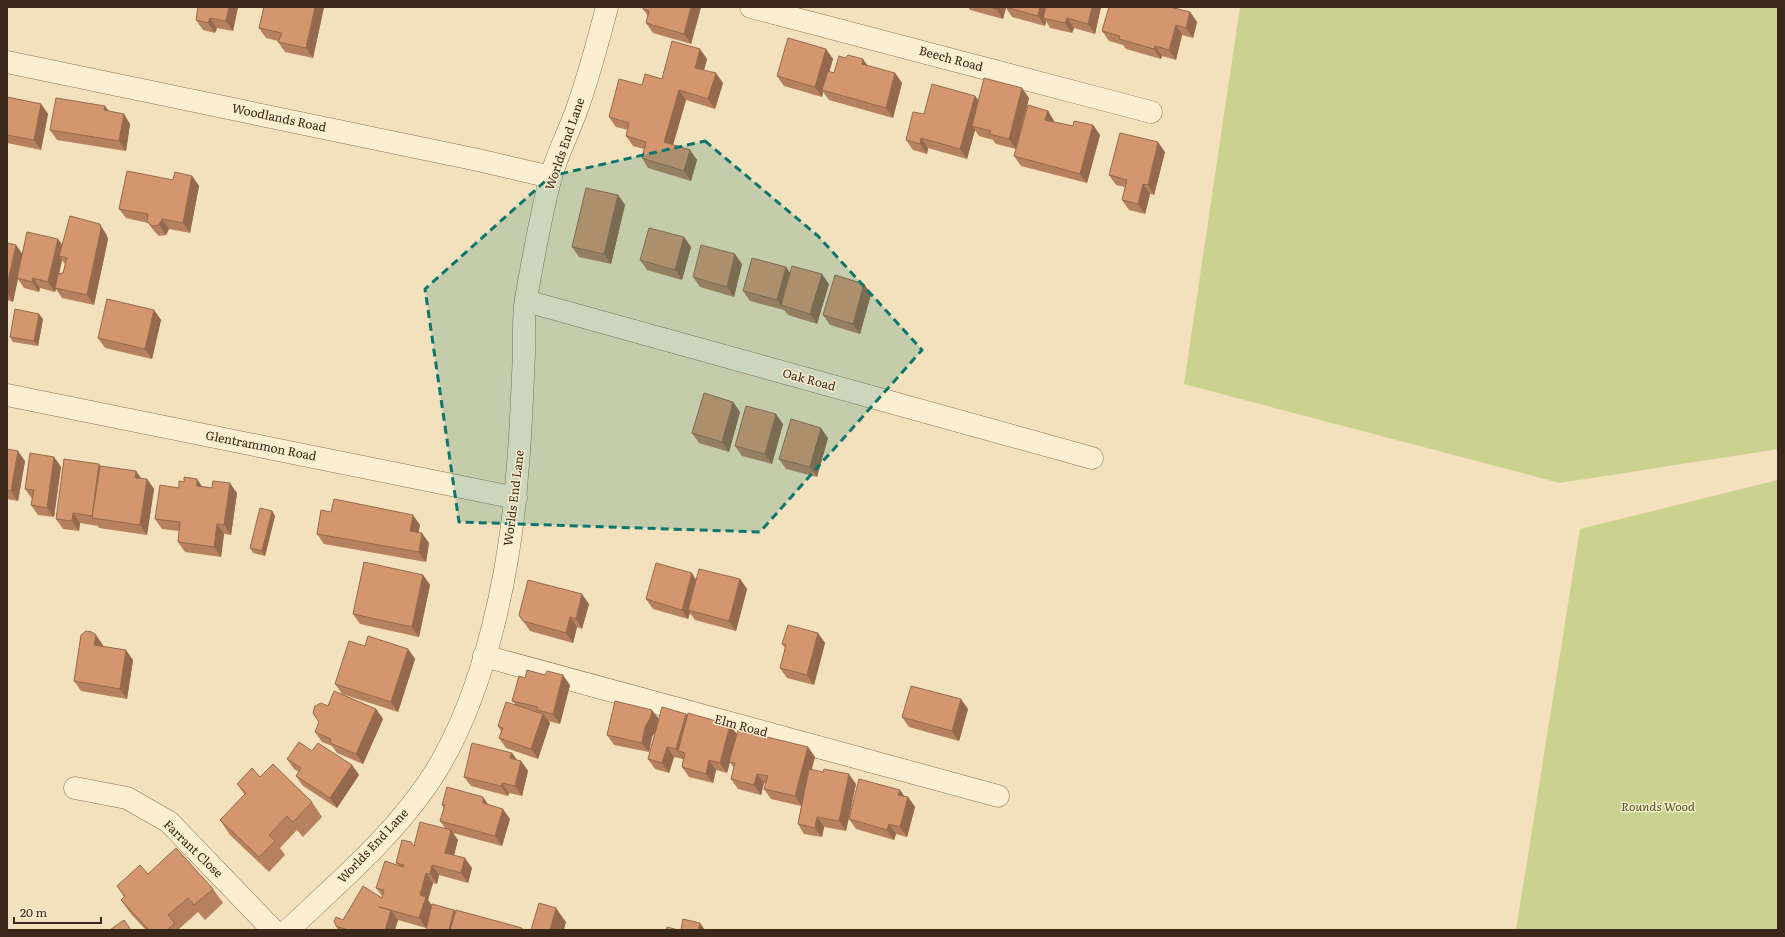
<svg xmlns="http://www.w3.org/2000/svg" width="1785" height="937" font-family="Literata,serif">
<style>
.green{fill:#cbd18f}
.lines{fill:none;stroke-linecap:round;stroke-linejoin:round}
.minor-casing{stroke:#8c7054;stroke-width:23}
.minor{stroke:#fceed0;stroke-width:22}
.wall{fill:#b6815f;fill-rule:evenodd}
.shaded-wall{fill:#94694d}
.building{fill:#d4966e;stroke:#94694d}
.marked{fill:#0f766e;fill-opacity:0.2;stroke:#0f766e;stroke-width:3;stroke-dasharray:8 5;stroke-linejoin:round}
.labels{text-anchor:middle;stroke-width:3;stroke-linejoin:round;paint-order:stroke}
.street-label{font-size:12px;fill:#39281a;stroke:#f9ebcd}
.park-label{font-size:12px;font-style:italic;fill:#4b581f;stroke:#f9ebcd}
</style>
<rect width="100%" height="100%" fill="#f2e1bc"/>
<g class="green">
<path d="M1240,7H1778V449L1560,483L1184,384Z"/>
<path d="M1778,480V930H1516L1580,529Z"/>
</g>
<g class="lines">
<g class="minor-casing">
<g id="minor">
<path d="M751,7L1151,112"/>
<path d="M7,62L478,160L551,177"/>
<path d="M526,301L1092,458"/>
<path d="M7,395L516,498"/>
<path d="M484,656L998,796"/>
<path d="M75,788L127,798L169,822L273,930"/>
<path d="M288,930C340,881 398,832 436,771C486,689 510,570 517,476C521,435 522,395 524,354C524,336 523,317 526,299C533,259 540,219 550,180C556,156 569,132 577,109C589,76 598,41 607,7"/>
</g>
</g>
<use href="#minor" class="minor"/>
</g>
<g class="wall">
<path d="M198,7H238L233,31L217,28L215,33L203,30L196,20Z"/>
<path d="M264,7H324L313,58L285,52L278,42V41L266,38L259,28Z"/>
<path d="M644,7H701L691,44L653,33L646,23L648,16L643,9Z"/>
<path d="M968,7H1101L1095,34L1074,28L1072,33L1050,28L1046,21L1045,26L1012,17L1006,8L1003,19L970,10Z"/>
<path d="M1109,7H1174V8L1190,12L1197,22L1193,38L1182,35L1176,60L1162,56L1161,59L1126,49L1123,45L1109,41L1102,31Z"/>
<path d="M826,49L833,59L829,72L834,73H895L902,83L893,118L829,100L823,92L822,97L784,86L777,76Z"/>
<path d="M707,59L704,70L723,83L715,109L686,100L673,145L690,150L697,160L691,181L648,168L642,158L644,149L633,146L626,136L628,130L616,127L609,117L642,85L662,79Z"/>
<path d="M975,96L979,101L1029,98L1018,140L1048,111L1054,121V122L1073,126L1093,125L1100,135L1087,183L1021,166L1014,156L1016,149L996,144L993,140L979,136L975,130L967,159L928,148L927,154L913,150L906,140L924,114Z"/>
<path d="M7,97L41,104L48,114L41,150L7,143Z"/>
<path d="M105,106L109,111L130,124L126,151L57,140L50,130Z"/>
<path d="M1165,152L1154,195L1150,194L1145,214L1129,210L1122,200L1125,187L1116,185L1109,175Z"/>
<path d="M192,176L199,186L190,233L169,229L166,235L159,236L154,231L148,223L126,218L119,209L173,180Z"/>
<path d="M618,195L625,205L611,264L579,257L572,247Z"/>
<path d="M106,234L108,239L94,305L62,298L56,289L55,292L40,288L39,292L24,288L18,279L13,302L7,300V243L16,245L22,254L58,239L62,245ZM62,260L65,264L63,273L59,274Z"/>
<path d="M684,237L691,247L682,280L647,270L640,260Z"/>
<path d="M742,264L734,297L700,287L693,277Z"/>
<path d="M786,267L790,273L829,284L817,324L788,315L784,310L750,301L743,291Z"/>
<path d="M864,284L871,294L860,334L830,325L823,315Z"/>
<path d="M154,310L161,320L152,359L105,348L98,338Z"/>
<path d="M43,319L38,346L13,342L10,337Z"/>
<path d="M733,402L740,412L729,452L699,443L692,433Z"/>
<path d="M783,424L772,464L742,456L735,446Z"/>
<path d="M828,438L817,477L786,469L779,459Z"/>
<path d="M7,449L25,461L18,501L7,499Z"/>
<path d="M54,457L61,467L54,517L38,515L31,505L32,499L25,489Z"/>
<path d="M100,466L141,479H147L154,489L147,535L99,528L98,526L80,523L79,531L63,529L56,519Z"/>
<path d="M202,486L237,493L231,535L224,534L221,557L185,552L178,542L179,531L162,529L155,519L179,488Z"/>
<path d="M272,511L275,516L265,556L253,553L250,548Z"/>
<path d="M331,512L420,525L418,533L429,543L426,562L324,544L317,534Z"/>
<path d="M423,575L430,585L419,637L360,624L353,614Z"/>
<path d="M740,579L747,589L736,631L695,620L690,613L688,619L653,609L646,599L696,580Z"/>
<path d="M589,604L582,629L577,627L573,643L530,631L519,615Z"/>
<path d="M818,633L825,643L814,685L787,678L780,668L785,648L782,644Z"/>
<path d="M103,645L102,647L133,660L127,699L81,691L74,681Z"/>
<path d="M408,649L415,659L398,712L342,694L335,684Z"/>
<path d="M570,685L560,724L548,721L550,723L538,759L506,748L499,738L501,731L498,726L515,704L512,701Z"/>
<path d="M328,706L376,709L383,719L363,764L337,753L332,746L322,742L315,732Z"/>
<path d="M968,709L959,741L909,727L902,717Z"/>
<path d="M686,714L687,715L730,725L737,734L808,747L815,757L811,770L856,784L846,831L824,827L822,837L804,834L798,824L801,806L771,799L764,789L766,784L764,783L761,795L738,789L731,779L734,768L730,762L727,773L716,770L713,783L689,777L682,767L683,758V759L674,757L669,773L655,769L648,759L656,731L652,737L649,752L614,745L607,735L659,719Z"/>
<path d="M312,751L352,765L359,775L337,808L303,786L296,776L299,772L294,769L287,759Z"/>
<path d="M512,753L517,760L521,761L528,771L522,796L509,793L508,796L471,786L464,777Z"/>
<path d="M260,777L312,802L322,817L303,837L297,830L280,848L285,855L269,872L230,835L220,820L245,795L237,784Z"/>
<path d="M900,790L904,796L908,797L915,807L907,837L896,834L894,840L856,829L849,819Z"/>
<path d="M442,805H488L510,819L502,846L453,833L458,840L454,855L472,868L468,883L439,875L437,884L433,883L428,900L432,905L454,910L455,911L522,928L523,930H426L428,921L426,928L398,920L395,930H338L336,926L343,920L382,898V896L376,888L398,865L396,863L414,846L445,828L440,821L444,808Z"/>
<path d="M148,874L213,889L223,903L205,920L198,912L179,929L180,930H146L131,914L121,900L124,897L117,886Z"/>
</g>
<g class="shaded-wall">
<path d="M229,7H238L233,31L226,21Z"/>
<path d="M315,7H324L313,58L306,48Z"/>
<path d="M691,7H701L691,44L684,34Z"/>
<path d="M996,7H1006L1003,19L996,9Z"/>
<path d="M1040,7H1050L1043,18L1046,21L1045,26L1038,16Z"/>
<path d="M1092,7H1101L1095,34L1088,24Z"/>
<path d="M1190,12L1197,22L1193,38L1186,28Z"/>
<path d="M210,18L217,28L215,33L208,23Z"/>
<path d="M1067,18L1074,28L1072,33L1065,23Z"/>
<path d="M1176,25L1182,35L1176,60L1169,50Z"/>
<path d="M1155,46L1162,56L1161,59L1154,49Z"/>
<path d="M700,49L707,59L702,77L695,68Z"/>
<path d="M826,49L833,59L824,90H822L823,92L822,97L815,87Z"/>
<path d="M863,59L870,69L862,64Z"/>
<path d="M716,73L723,83L715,109L708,99Z"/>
<path d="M895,73L902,83L893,118L886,108Z"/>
<path d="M1022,88L1029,98L1016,149L1009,139Z"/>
<path d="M679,90L686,100L671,152L664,142Z"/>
<path d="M975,96L982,106L972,126L975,130L967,159L960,149Z"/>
<path d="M41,104L48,114L41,150L34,140Z"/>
<path d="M105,106L112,116L104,110Z"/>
<path d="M1048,111L1054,121L1052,130L1045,120Z"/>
<path d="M124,114L130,124L126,151L119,141Z"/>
<path d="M1093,125L1100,135L1087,183L1080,174Z"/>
<path d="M921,138L928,148L927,154L920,144Z"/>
<path d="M1158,142L1165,152L1154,195L1148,185Z"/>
<path d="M690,150L697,160L691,181L684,171Z"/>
<path d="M192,176L199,186L190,233L183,223Z"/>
<path d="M1143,184L1150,194L1145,214L1138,204Z"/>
<path d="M618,195L625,205L611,264L604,254Z"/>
<path d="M162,219L169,229L166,235L159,225Z"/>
<path d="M100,224L106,234L108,239L94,305L87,295Z"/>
<path d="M684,237L691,247L682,280L675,270Z"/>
<path d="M58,239L65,249L59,256L62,260L56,288H55L56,289L55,292L48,282Z"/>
<path d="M16,245L23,255L13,302L7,293V286Z"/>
<path d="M735,254L742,264L734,297L727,287Z"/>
<path d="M786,267L793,277L781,305L777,300Z"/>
<path d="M822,274L829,284L817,324L810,314Z"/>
<path d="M33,278L40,288L39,292L32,282Z"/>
<path d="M864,284L871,294L860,334L853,324Z"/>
<path d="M154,310L161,320L152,359L145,349Z"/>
<path d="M39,314L43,319L38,346L34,341Z"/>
<path d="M733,402L740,412L729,452L722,442Z"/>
<path d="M776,414L783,424L772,464L765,454Z"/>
<path d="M821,428L828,438L817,477L810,467Z"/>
<path d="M18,451L25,461L18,501L11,491Z"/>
<path d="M54,457L61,467L54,517L47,508Z"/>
<path d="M99,464L106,474L93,518L92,516Z"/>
<path d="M136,471L143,481L135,478Z"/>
<path d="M147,479L154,489L147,535L140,525Z"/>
<path d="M197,479L204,489L197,486Z"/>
<path d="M230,483L237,493L231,535L224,525Z"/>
<path d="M272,511L275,516L265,556L262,551Z"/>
<path d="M73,513L80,523L79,531L72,521Z"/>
<path d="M413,515L420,525L417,541L410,531Z"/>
<path d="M217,524L224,534L221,557L214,547Z"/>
<path d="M422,533L429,543L426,562L419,552Z"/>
<path d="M692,573L698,583L688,610L690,613L688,619L682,610Z"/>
<path d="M423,575L430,585L419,637L412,627Z"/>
<path d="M740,579L747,589L736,631L729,621Z"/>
<path d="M582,594L589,604L582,629L576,619Z"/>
<path d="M570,617L577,627L573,643L566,633Z"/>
<path d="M818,633L825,643L814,685L807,675Z"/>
<path d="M96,635L103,645L101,655L94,645Z"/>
<path d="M408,649L415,659L398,712L391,702Z"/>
<path d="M126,650L133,660L127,699L120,689Z"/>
<path d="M563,675L570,685L560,724L553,714Z"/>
<path d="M961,699L968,709L959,741L952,731Z"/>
<path d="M376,709L383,719L363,764L356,754Z"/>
<path d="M652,710L659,719L658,726L652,737L649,752L642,743L645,727Z"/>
<path d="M543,714L550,723L538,759L531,749Z"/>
<path d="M686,714L693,724L678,751L683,758V759L676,749Z"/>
<path d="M730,725L737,735L727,773L720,763Z"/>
<path d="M667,747L674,757L669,773L662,763Z"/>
<path d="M808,747L815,757L802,806L795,796Z"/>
<path d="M512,753L519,763L510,758Z"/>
<path d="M709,760L716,770L713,783L706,774Z"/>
<path d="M521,761L528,771L522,796L515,786Z"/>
<path d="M352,765L359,775L337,808L330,798Z"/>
<path d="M757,774L764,783L761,795L754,785Z"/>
<path d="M849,774L856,784L846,831L839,821Z"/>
<path d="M502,783L509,793L508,796L501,786Z"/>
<path d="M900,790L907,800L908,797L915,807L907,837L900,827L898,795Z"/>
<path d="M483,797L490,807L483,803Z"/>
<path d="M503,809L510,819L502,846L495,836Z"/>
<path d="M817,817L824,827L822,837L815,828Z"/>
<path d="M889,824L896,834L894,840L887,830Z"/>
<path d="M451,830L458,840L452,863L445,853Z"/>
<path d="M465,858L472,868L468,883L461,873Z"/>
<path d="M432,865L439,875L437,884L430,874Z"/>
<path d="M426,873L433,883L428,900L433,907L426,928L419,918L420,895Z"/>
<path d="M556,908L566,922L564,930H550Z"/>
<path d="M391,910L398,920L395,930H385Z"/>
<path d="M454,910L458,915L454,930H449Z"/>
<path d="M700,923L705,930H698Z"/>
</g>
<g class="building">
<path d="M198,7H229L226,21L210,18L208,23L196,20Z"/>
<path d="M264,7H315L306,48L278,42L282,33L259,28Z"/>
<path d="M644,7H691L684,34L646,23L649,11L643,9Z"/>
<path d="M990,7H996V9Z"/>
<path d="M1005,7H1040L1038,16Z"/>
<path d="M1046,7H1092L1088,24L1067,18L1065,23L1043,18Z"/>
<path d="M1109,7H1170L1190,12L1186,28L1176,25L1169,50L1155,46L1154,49L1119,39L1120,36L1102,31Z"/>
<path d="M788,38L826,49L815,87L777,76Z"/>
<path d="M672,41L700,49L695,68L716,73L708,99L679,90L664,142L690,150L684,171L642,158L646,142L626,136L629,123L609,117L619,79L642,85L645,74L662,79Z"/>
<path d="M848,55L863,59L862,64L895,73L886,108L822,90L828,71L834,73L839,56L845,58Z"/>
<path d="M984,78L1022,88L1009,139L989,134L991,131L972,126Z"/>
<path d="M932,84L975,96L960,149L921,138L920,144L906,140L913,112L924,114Z"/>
<path d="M7,97L41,104L34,140L7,135Z"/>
<path d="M56,98L105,106L104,110L124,114L119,141L50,130Z"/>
<path d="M1028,105L1048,111L1045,120L1073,126L1074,121L1093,125L1080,174L1014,156Z"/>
<path d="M1120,133L1158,142L1148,185L1143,184L1138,204L1122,200L1127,180L1109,175Z"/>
<path d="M127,171L173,180L175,172L192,176L183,223L162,219L159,225L152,226L147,221L148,214L119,209Z"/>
<path d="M586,188L618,195L604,254L572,247Z"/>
<path d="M70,216L100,224L101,229L87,295L55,288L58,274L63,273L67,258L59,256Z"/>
<path d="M649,228L684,237L675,270L640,260Z"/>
<path d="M27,232L58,239L48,282L33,278L32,282L17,278Z"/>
<path d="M7,243L16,245L7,286Z"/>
<path d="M701,245L735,254L727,287L693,277Z"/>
<path d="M752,258L786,267L777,300L743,291Z"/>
<path d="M792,266L822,274L810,314L781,305Z"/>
<path d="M835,275L864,284L853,324L823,315Z"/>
<path d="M107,299L154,310L145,349L98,338Z"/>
<path d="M15,309L39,314L34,341L10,337Z"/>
<path d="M704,393L733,402L722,442L692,433Z"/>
<path d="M746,406L776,414L765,454L735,446Z"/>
<path d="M791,419L821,428L810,467L779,459Z"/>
<path d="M7,449L18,451L11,491L7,490Z"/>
<path d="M30,453L54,457L47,508L31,505L34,490L25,489Z"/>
<path d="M64,459L99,464L92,516L73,513L72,521L56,519Z"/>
<path d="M100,466L136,471L135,478L147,479L140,525L92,518Z"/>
<path d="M184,477L197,479V486L212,488L213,481L230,483L224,525L217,524L214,547L178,542L180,522L155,519L160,485L179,488V481L184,482Z"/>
<path d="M334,499L413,515L410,531L422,533L419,552L317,534L321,510L331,512Z"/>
<path d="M260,508L272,511L262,551L250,548Z"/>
<path d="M364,562L423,575L412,627L353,614Z"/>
<path d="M656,563L692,573L682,610L646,599Z"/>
<path d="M699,569L740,579L729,621L688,610Z"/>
<path d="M528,580L582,594L576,619L570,617L566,633L523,621L519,615Z"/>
<path d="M788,625L818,633L807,675L780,668L786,645L782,644Z"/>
<path d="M86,631L92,632L96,635L94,645L126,650L120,689L74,681L81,635Z"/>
<path d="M368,636L408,649L391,702L335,684L349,641L365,646Z"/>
<path d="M527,670L545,675L547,671L563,675L553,714L537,710L538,707L512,701L519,676L525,678Z"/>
<path d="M911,686L961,699L952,731L902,717Z"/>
<path d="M334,691L376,709L356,754L330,743L331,739L315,732L319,722L313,713L315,706L321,703L328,706Z"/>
<path d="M615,701L652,710L651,716L645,727L642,743L607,735Z"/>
<path d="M506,702L543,714L531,749L499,738L503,728L498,726Z"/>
<path d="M662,707L686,714L676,749L667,747L662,763L648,759Z"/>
<path d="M688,713L730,725L720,763L709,760L706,774L682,767L685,753L678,751Z"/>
<path d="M738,730L808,747L795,796L764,789L768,776L757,774L754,785L731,779L735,763L729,762Z"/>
<path d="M299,742L312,751L318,743L352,765L330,798L296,776L301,768L287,759Z"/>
<path d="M472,743L512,753L510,758L521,761L515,786L502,783L501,786L464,777Z"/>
<path d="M273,764L312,802L293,822L287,816L269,835L275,841L259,857L220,820L246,793L237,784L252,768L260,777Z"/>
<path d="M809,769L823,772L824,769L849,774L839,821L817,817L815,828L798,824Z"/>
<path d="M859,779L900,790L898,795L908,797L900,827L889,824L887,830L849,819Z"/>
<path d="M447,787L483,797V803L503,809L495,836L440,821L445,805H442Z"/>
<path d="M420,822L451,830L445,853L465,858L461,873L432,865L430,874L426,873L420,895L426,897L419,918L379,907L391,910L385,930H348L336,926L334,921L336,917L343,920L363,886L382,898L384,890L376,888L385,861L403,867L404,865L396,863L402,840L411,842L414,846Z"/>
<path d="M176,848L213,889L194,905L188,898L168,915L175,923L167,930H149L121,900L125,896L117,886L140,865L148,874Z"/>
<path d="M539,903L556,908L550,930H531Z"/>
<path d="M432,904L454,910L449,930H426Z"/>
<path d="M456,910L522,928V930H450Z"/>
<path d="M683,919L700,923L698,930H681Z"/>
<path d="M124,920L131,930H110Z"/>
<path d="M667,927L678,930H666Z"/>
</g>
<path class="marked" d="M705,141L818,236L922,350L760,532L459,522L425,289L551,176Z"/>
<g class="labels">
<g class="street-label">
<text transform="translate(951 59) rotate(15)" y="4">Beech Road</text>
<text transform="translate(279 118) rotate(12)" y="4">Woodlands Road</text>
<text transform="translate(565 144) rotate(-71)" y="4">Worlds End Lane</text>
<text transform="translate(809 380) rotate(15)" y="4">Oak Road</text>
<text transform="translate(261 446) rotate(11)" y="4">Glentrammon Road</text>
<text transform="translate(514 498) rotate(-83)" y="4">Worlds End Lane</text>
<text transform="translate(741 726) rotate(15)" y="4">Elm Road</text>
<text transform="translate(373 846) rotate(-47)" y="4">Worlds End Lane</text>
<text transform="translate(193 849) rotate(44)" y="4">Farrant Close</text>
</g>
<g class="park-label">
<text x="1658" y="811">Rounds Wood</text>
</g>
</g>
<rect width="1785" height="937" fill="none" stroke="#39281a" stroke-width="16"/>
<path d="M14 917v6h87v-6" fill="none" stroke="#39281a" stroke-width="2"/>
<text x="20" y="917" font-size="12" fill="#39281a" stroke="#f9ebcd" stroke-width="3" paint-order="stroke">20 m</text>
</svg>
